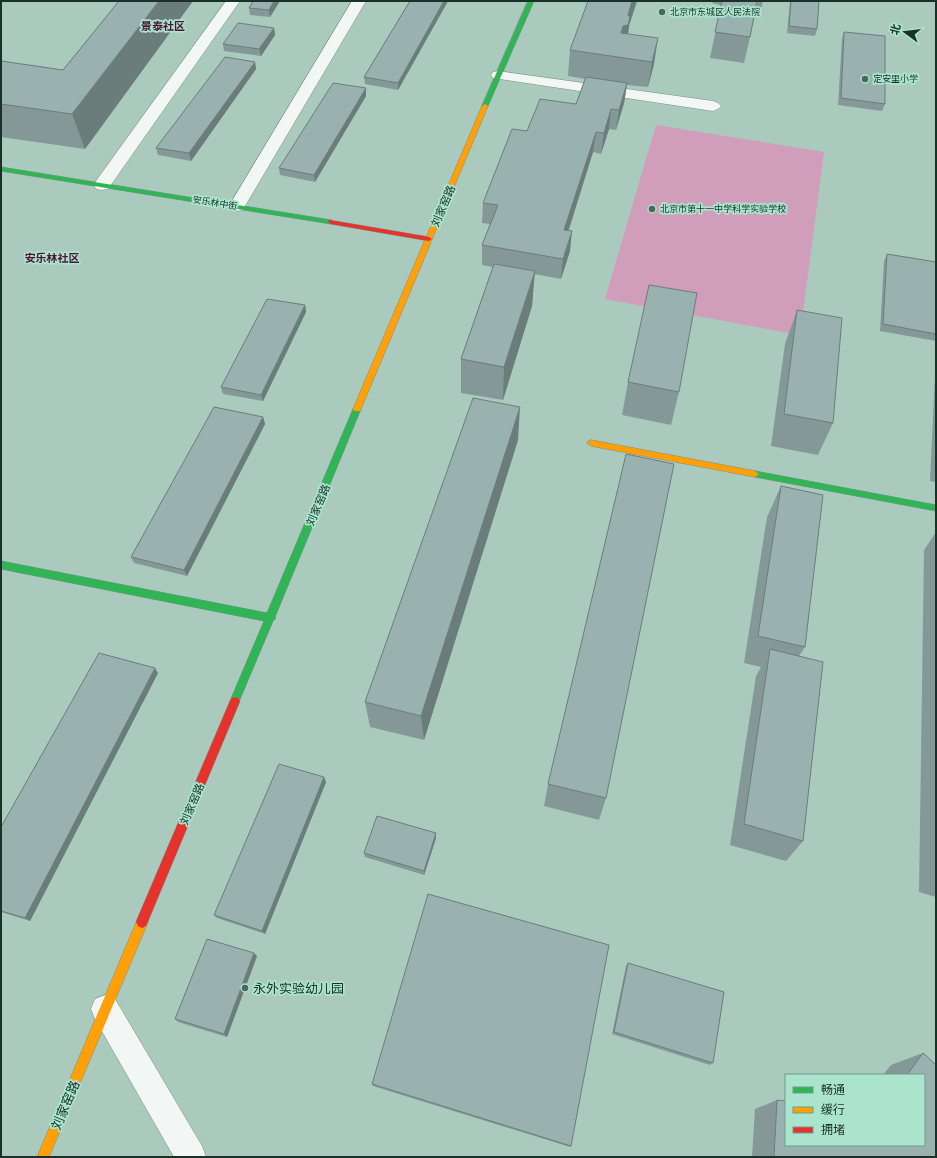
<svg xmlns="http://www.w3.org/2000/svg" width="937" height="1158" font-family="'Noto Sans','Noto Sans SC',sans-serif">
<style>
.green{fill:#d09dbb}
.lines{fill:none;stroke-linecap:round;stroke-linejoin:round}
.street-casing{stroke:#789187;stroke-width:1}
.fast-casing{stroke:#789187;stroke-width:1}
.slow-casing{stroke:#789187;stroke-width:1}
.jam-casing{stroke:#789187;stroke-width:1}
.street{fill:#f2f7f5;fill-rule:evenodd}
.fast{fill:#30b455;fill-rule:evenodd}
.slow{fill:#ff9f0a;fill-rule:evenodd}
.jam{fill:#e5322d;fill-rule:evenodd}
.wall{fill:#849997}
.shaded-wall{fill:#6b7d7b}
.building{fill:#99b2b0;stroke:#6b7d7b}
.poi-dot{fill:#4c675c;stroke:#aae4cd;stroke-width:1.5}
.labels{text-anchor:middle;stroke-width:3.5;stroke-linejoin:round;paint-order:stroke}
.far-poi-label{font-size:9px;fill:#193128;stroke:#aae4cd;text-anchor:start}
.far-street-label{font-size:9px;fill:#193128;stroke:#aae4cd}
.far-quarter-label{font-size:11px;font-weight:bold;fill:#4f1237;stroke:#aae4cd}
.street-label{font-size:11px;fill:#193128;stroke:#aae4cd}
.near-poi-label{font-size:13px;fill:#193128;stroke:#aae4cd;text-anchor:start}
.near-street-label{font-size:13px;fill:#193128;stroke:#aae4cd}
</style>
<rect width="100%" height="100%" fill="#aacabd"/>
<path class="green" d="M656,125L824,152L800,335L605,299Z"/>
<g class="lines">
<g class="street-casing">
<g id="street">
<path d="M226,1H240L108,189L102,190L96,189L94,185L96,181Z"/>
<path d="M352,1H366L245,206L243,210L237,211L231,210L229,206Z"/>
<path d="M498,71L713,101L718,103L721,106L718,109L713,111L493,78L491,75L493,72Z"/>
<path d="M105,995L115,999L202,1146L206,1157H174L95,1019L91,1009L95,999Z"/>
</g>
</g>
<g class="fast-casing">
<g id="fast">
<path d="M528,1H534L488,106L483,107L482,106Z"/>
<path d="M1,167L331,220L334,222L331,224L1,171Z"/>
<path d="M357,406L361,409L275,617L276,618L273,621L238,704L235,705L232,704L230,701L264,621L1,569V561L267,613L353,409Z"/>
<path d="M755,471L936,505V511L755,477L751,474Z"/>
</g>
</g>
<g class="slow-casing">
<g id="slow">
<path d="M485,104L488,106L361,409L360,411H354L353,409L482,106Z"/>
<path d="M591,440L755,471L759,474L755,477L591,446L587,443Z"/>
<path d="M142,916L146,918L148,922L49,1157H37L138,918Z"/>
</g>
</g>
<g class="jam-casing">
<g id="jam">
<path d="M329,220L429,237L432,239L429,241L331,224L328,222Z"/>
<path d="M235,697L238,698L240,701L146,926L142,928L138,926L136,922L230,701L232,698Z"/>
</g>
</g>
<use href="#street" class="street"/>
<use href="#fast" class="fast"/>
<use href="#slow" class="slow"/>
<use href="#jam" class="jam"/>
</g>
<g class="wall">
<path d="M119,1H193L85,149L1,137V61L63,70Z"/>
<path d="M253,1H280L270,17L250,15L249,8Z"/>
<path d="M410,1H448L398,90L365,84L364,77Z"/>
<path d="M713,1H763L761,9H756L750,37L744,63L710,58L721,5L712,3Z"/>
<path d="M790,1H819L817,29L815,36L787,33Z"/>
<path d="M629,26L628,34L654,64L648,87L627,85L624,103L616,130L609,129L601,154L593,152L569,230L570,251L561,279L534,274L532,306L503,400L461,393V359L493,267L482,265V245L490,224L482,223L483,203L527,131L576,104L585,79L568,76L570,50Z"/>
<path d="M274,28L275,35L261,56L224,51L223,44Z"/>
<path d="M844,32L885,104L882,111L838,105L842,39Z"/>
<path d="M255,62L256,69L191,161L158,155L156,148Z"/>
<path d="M366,88V96L315,182L280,175L279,168Z"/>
<path d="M887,254L936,262V341L880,331L884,261Z"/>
<path d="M305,305L306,312L263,401L223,394L221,387Z"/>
<path d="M797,310L833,423L818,455L771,446L785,344Z"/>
<path d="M936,373V482L930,481L935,375Z"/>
<path d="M628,382L679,392L671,425L622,415Z"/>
<path d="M263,417L265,424L187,576L134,563L131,557Z"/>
<path d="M518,440L424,740L370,727L365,702Z"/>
<path d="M781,486L805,647L799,656L803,841L786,861L730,845L756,676L761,667L744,663L767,517Z"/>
<path d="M936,532V897L919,892L924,550Z"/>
<path d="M158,673L30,921L1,912V827Z"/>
<path d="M324,777L326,782L265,934L217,918L214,915Z"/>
<path d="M548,784L606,798L599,820L544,806Z"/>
<path d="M436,838L424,875L365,857L364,853Z"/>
<path d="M257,956L227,1037L178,1022L175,1019Z"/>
<path d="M628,963L713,1063L710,1065L612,1034L626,966Z"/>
<path d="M923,1053L936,1157H752L755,1109L777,1100L924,1145V1075H883L891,1065Z"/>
<path d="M372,1084L571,1146L570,1147L373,1086Z"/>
</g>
<g class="shaded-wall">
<path d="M159,1H193L85,149L72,114Z"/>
<path d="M274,1H280L270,17L269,10Z"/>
<path d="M444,1H448L398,90V83Z"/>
<path d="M632,1H637L629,26L627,43L621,33Z"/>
<path d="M274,28L275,35L261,56L259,49Z"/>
<path d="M658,38L654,64L648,87L652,62Z"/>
<path d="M255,62L256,69L191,161L189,153Z"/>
<path d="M627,83L624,103L616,130L619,110Z"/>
<path d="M366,88V96L315,182L314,175Z"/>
<path d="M611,109L609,129L601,154L604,133Z"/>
<path d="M596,132L593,152L562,250L564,230Z"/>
<path d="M572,231L570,251L561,279L563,259Z"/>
<path d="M535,271L532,306L503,400L504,367Z"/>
<path d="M305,305L306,312L263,401L261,395Z"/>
<path d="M520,407L518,440L424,740L421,716Z"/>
<path d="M263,417L265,424L187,576L184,570Z"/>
<path d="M155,668L158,673L30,921L25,918Z"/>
<path d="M324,777L326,782L265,934L262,931Z"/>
<path d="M436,833V838L424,875V871Z"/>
<path d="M254,953L257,956L227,1037L224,1034Z"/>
</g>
<g class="building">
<path d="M119,1H159L72,114L1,104V61L63,70Z"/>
<path d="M253,1H274L269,10L249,8Z"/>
<path d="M410,1H444L398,83L364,77Z"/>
<path d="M588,1H632L628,15L630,17L628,25L623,26L621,33L658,38L652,62L570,50Z"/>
<path d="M722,1H757L750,37L715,32Z"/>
<path d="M791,1H819L817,29L789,26Z"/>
<path d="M238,23L274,28L259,49L223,44Z"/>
<path d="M844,32L885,36V104L841,98Z"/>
<path d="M225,57L255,62L189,153L156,148Z"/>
<path d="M586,77L627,83L619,110L611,109L604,133L596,132L564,230L572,231L563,259L482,245L498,205L483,203L512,129L527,131L540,99L576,104Z"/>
<path d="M333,83L366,88L314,175L279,168Z"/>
<path d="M887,254L936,262V334L883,324Z"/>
<path d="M494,264L535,271L504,367L461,359Z"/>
<path d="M649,285L697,293L679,392L628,382Z"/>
<path d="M267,299L305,305L261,395L221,387Z"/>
<path d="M797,310L842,318L833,423L784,414Z"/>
<path d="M473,398L520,407L421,716L365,702Z"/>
<path d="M214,407L263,417L184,570L131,557Z"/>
<path d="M626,454L674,464L606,798L548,784Z"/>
<path d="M781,486L823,495L805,647L758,636Z"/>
<path d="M770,649L823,662L803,841L744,824Z"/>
<path d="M99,653L155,668L25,918L1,911V827Z"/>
<path d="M279,764L324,777L262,931L214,915Z"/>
<path d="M377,816L436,833L424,871L364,853Z"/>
<path d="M428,894L609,945L571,1146L372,1084Z"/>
<path d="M207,939L254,953L224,1034L175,1019Z"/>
<path d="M628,963L724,992L713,1063L614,1032Z"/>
<path d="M923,1053L936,1065V1157H774L777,1100L786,1101V1145H924V1075H907Z"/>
</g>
<g class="poi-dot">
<circle cx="662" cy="12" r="4"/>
<circle cx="865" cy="79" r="4"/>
<circle cx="652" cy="209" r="4"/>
<circle cx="245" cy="988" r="4"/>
</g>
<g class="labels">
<g class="far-poi-label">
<text x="670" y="15">北京市东城区人民法院</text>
<text x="873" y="82">定安里小学</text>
<text x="660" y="212">北京市第十一中学科学实验学校</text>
</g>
<g class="far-street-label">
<text transform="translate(215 203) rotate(9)" y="3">安乐林中街</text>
</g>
<g class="far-quarter-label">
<text x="163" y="30">景泰社区</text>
<text x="52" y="262">安乐林社区</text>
</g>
<g class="street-label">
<text transform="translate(443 206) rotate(-67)" y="4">刘家窑路</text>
<text transform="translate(318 505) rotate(-67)" y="4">刘家窑路</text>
<text transform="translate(192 804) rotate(-67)" y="4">刘家窑路</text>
</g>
<g class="near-poi-label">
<text x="253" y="993">永外实验幼儿园</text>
</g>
<g class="near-street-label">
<text transform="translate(65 1105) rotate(-67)" y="5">刘家窑路</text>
</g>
</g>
<rect width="937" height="1158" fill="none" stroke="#193128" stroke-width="4"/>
<rect x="785" y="1074" width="140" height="72" fill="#aae4cd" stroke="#709c8b"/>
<rect x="793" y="1087" width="20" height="6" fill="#30b455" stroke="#709c8b"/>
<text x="821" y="1094" font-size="12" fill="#193128">畅通</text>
<rect x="793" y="1107" width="20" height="6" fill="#ff9f0a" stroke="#709c8b"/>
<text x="821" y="1114" font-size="12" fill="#193128">缓行</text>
<rect x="793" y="1127" width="20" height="6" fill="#e5322d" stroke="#709c8b"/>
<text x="821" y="1134" font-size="12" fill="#193128">拥堵</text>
<g transform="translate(905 32) rotate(285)" stroke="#aae4cd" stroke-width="3" paint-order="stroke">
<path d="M0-3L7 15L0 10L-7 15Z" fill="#193128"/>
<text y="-6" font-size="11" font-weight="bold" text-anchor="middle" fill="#193128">北</text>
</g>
</svg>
